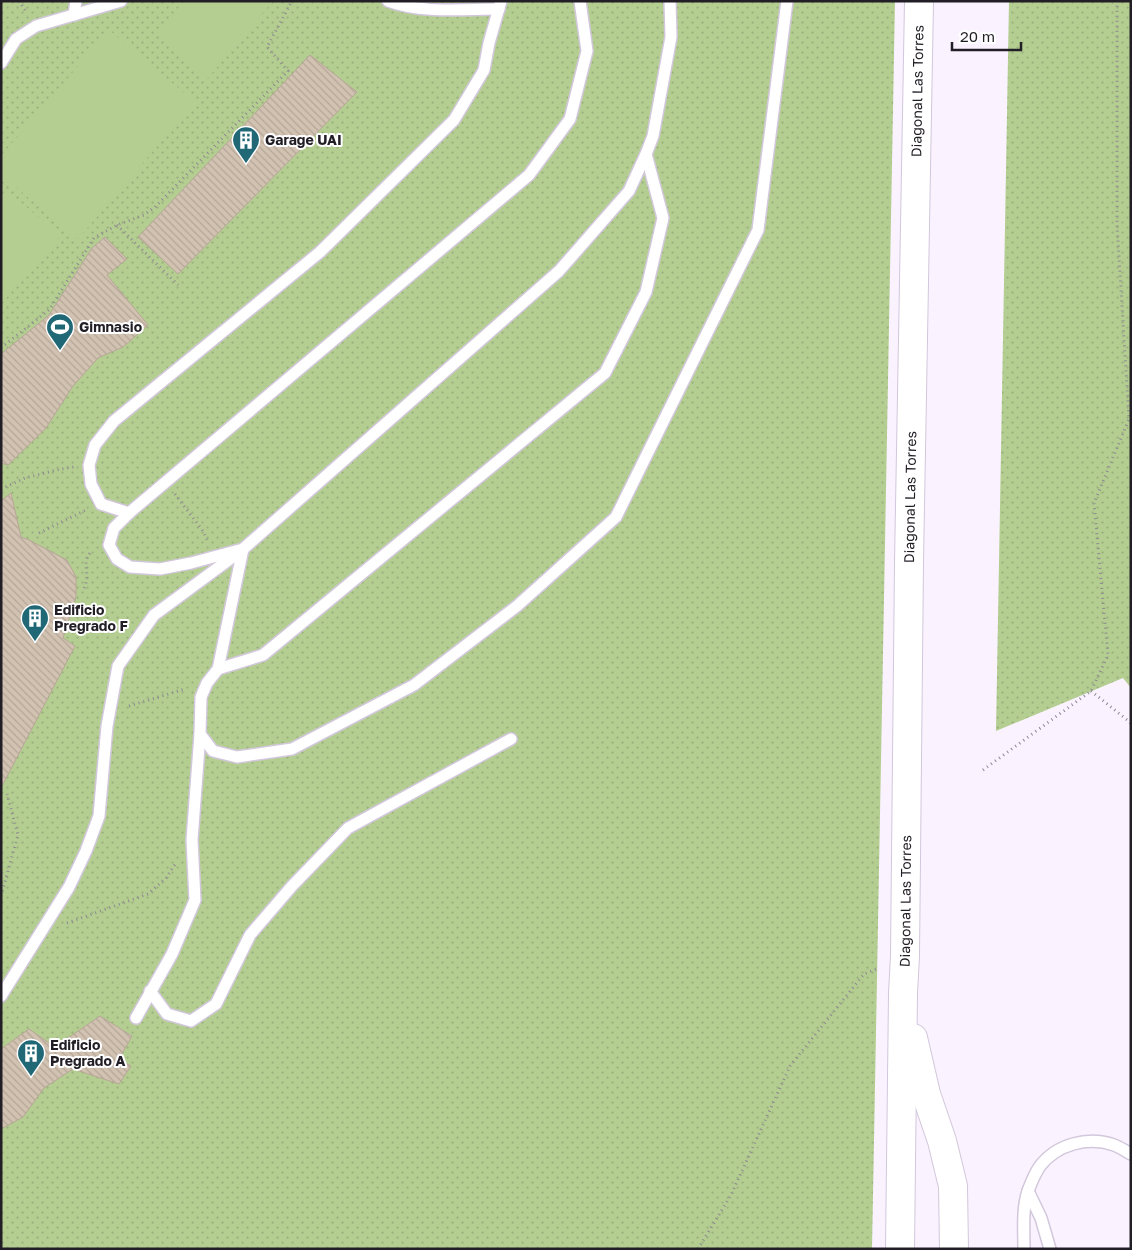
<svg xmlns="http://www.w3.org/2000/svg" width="1132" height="1250" font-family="'Golos Text',sans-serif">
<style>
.grass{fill:url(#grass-dots)}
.pitch{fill:#b4ce91}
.building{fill:url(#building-back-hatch);stroke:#b7a797}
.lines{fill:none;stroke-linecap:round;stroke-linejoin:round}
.lane-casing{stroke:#d2c7db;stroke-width:14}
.secondary-casing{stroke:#d2c7db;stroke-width:30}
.path{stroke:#8d8891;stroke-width:3;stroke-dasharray:1 4;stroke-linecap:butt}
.lane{stroke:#fff;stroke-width:11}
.secondary{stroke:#fff;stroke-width:28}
.labels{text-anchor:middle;stroke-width:4;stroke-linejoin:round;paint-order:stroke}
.street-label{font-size:14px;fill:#221e25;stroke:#fff}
.poi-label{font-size:14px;font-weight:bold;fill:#221e25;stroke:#fff;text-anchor:start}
</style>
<defs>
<pattern id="grass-dots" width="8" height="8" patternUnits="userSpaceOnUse" patternTransform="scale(1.25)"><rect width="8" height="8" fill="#b4ce91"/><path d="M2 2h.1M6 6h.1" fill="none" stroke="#9ab07d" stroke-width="1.8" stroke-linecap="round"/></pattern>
<pattern id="building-back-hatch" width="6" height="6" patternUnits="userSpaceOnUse" patternTransform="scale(1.25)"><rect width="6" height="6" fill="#d2c2b1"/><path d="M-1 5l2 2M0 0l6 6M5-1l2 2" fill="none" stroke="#b4a698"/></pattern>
</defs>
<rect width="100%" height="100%" fill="#faf3ff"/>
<g class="grass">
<path d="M1,1H895L872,1249H1Z"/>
<path d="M1009,1H1131V688L1123,678L996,731Z"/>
</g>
<g class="pitch">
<path d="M184,1H273L207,79L157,33Z"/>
<path d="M109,30L195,102L78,239L1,175V156Z"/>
<path d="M8,191L60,236L1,304V198Z"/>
</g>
<g class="building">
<path d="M310,55L357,92L178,274L138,237Z"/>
<path d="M105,237L127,259L107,275L148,325L123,347L98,358L73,386L46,428L8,465L1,463V354L49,315L92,248Z"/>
<path d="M11,493L21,537L29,540L67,560L76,577V597L63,638L75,646L1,788V501Z"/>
<path d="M100,1016L132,1036L119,1059L131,1066L119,1084L73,1069L44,1088L23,1117L1,1129V1049L29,1029L55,1047Z"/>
</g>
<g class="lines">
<g class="lane-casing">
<g id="lane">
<path d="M388,1C423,14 462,9 499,9"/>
<path d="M580,1L587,51L570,119L529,175L129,513L114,528L109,545L117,559L130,567L160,569L191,563L243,549L559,271L629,191L646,154L653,136L671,37L670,1"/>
<path d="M74,15L76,1"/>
<path d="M1,63L16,39L36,26L121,1"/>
<path d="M129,513L101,504L91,484L89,465L95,445L114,421L320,252L454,120L484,70L489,43L501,1"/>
<path d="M243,549L218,669L207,683L201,697L200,734L213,751L237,757L292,749L414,685L517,606L616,517L758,230L787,1"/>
<path d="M218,669L263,655L605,373L646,292L663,218L646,154"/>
<path d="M150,991L167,1014L191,1021L216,1004L250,935L292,886L348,828L511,739"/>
<path d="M1,996L69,887L86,851L99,816L107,726L118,666L154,615L238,553"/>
<path d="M136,1018L172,954L195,900L192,840L200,734"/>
<path d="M1028,1191L1041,1218L1050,1249"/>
<path d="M1024,1249C1024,1230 1022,1209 1028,1191C1031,1183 1035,1173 1040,1166C1057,1144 1088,1136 1114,1145C1120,1147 1125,1151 1131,1154"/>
</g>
</g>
<g class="secondary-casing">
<g id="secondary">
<path d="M913,1038L926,1094L942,1141L953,1186L954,1249"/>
<path id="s1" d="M900,1249L903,993L905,956L909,563L919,1"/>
</g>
</g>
<g class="path">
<path d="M19,1L27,13"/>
<path d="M117,225L178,285"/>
<path d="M1,348L50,309L94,238L117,225L144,215L155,207L288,71L267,47L292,1"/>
<path d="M1,489L25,478L61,469L74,467"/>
<path d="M175,494L203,531L208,542"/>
<path d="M39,533L86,510"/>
<path d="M84,588C90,576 84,568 87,558C88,556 91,551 92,550"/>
<path d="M1091,691L1131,723"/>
<path d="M129,706L185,689"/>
<path d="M983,770L1091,691L1108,655L1094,503L1129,419L1117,225V1"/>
<path d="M1,896L18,835L6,790"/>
<path d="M67,923L148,894L166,878L176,863"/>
<path d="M698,1249L731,1195L790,1066L864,974L879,968"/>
</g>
<use href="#lane" class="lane"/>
<use href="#secondary" class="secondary"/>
</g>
<defs>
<g id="building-pin" transform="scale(1.4375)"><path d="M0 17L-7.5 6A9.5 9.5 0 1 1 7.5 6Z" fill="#216876" stroke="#fff"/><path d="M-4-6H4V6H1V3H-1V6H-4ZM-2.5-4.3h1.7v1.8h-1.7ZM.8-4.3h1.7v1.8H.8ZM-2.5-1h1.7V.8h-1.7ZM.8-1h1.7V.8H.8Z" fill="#fff"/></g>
<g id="stadium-pin" transform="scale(1.4375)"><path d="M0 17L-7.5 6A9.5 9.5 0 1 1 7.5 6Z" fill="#216876" stroke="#fff"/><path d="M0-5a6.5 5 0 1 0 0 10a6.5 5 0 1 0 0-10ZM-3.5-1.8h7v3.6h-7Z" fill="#fff"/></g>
</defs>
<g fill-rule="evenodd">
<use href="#building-pin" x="246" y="140"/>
<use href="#stadium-pin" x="60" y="327"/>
<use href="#building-pin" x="35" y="618"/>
<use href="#building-pin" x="31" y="1053"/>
</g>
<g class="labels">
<g class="street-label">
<text dy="5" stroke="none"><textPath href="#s1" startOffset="1158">Diagonal Las Torres</textPath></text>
<text dy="5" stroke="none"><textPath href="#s1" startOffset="752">Diagonal Las Torres</textPath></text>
<text dy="5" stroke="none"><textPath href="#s1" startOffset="348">Diagonal Las Torres</textPath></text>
</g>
<g class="poi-label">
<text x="265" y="145">Garage UAI</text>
<text x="79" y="332">Gimnasio</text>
<text x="54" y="615">Edificio<tspan x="54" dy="16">Pregrado F</tspan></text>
<text x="50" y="1050">Edificio<tspan x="50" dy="16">Pregrado A</tspan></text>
</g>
</g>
<rect width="1132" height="1250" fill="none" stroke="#221e25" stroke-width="5"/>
<path d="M952 42v8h69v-8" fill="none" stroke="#221e25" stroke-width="2.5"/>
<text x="960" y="42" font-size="15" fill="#221e25" stroke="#ffffff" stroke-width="4" paint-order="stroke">20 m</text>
</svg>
